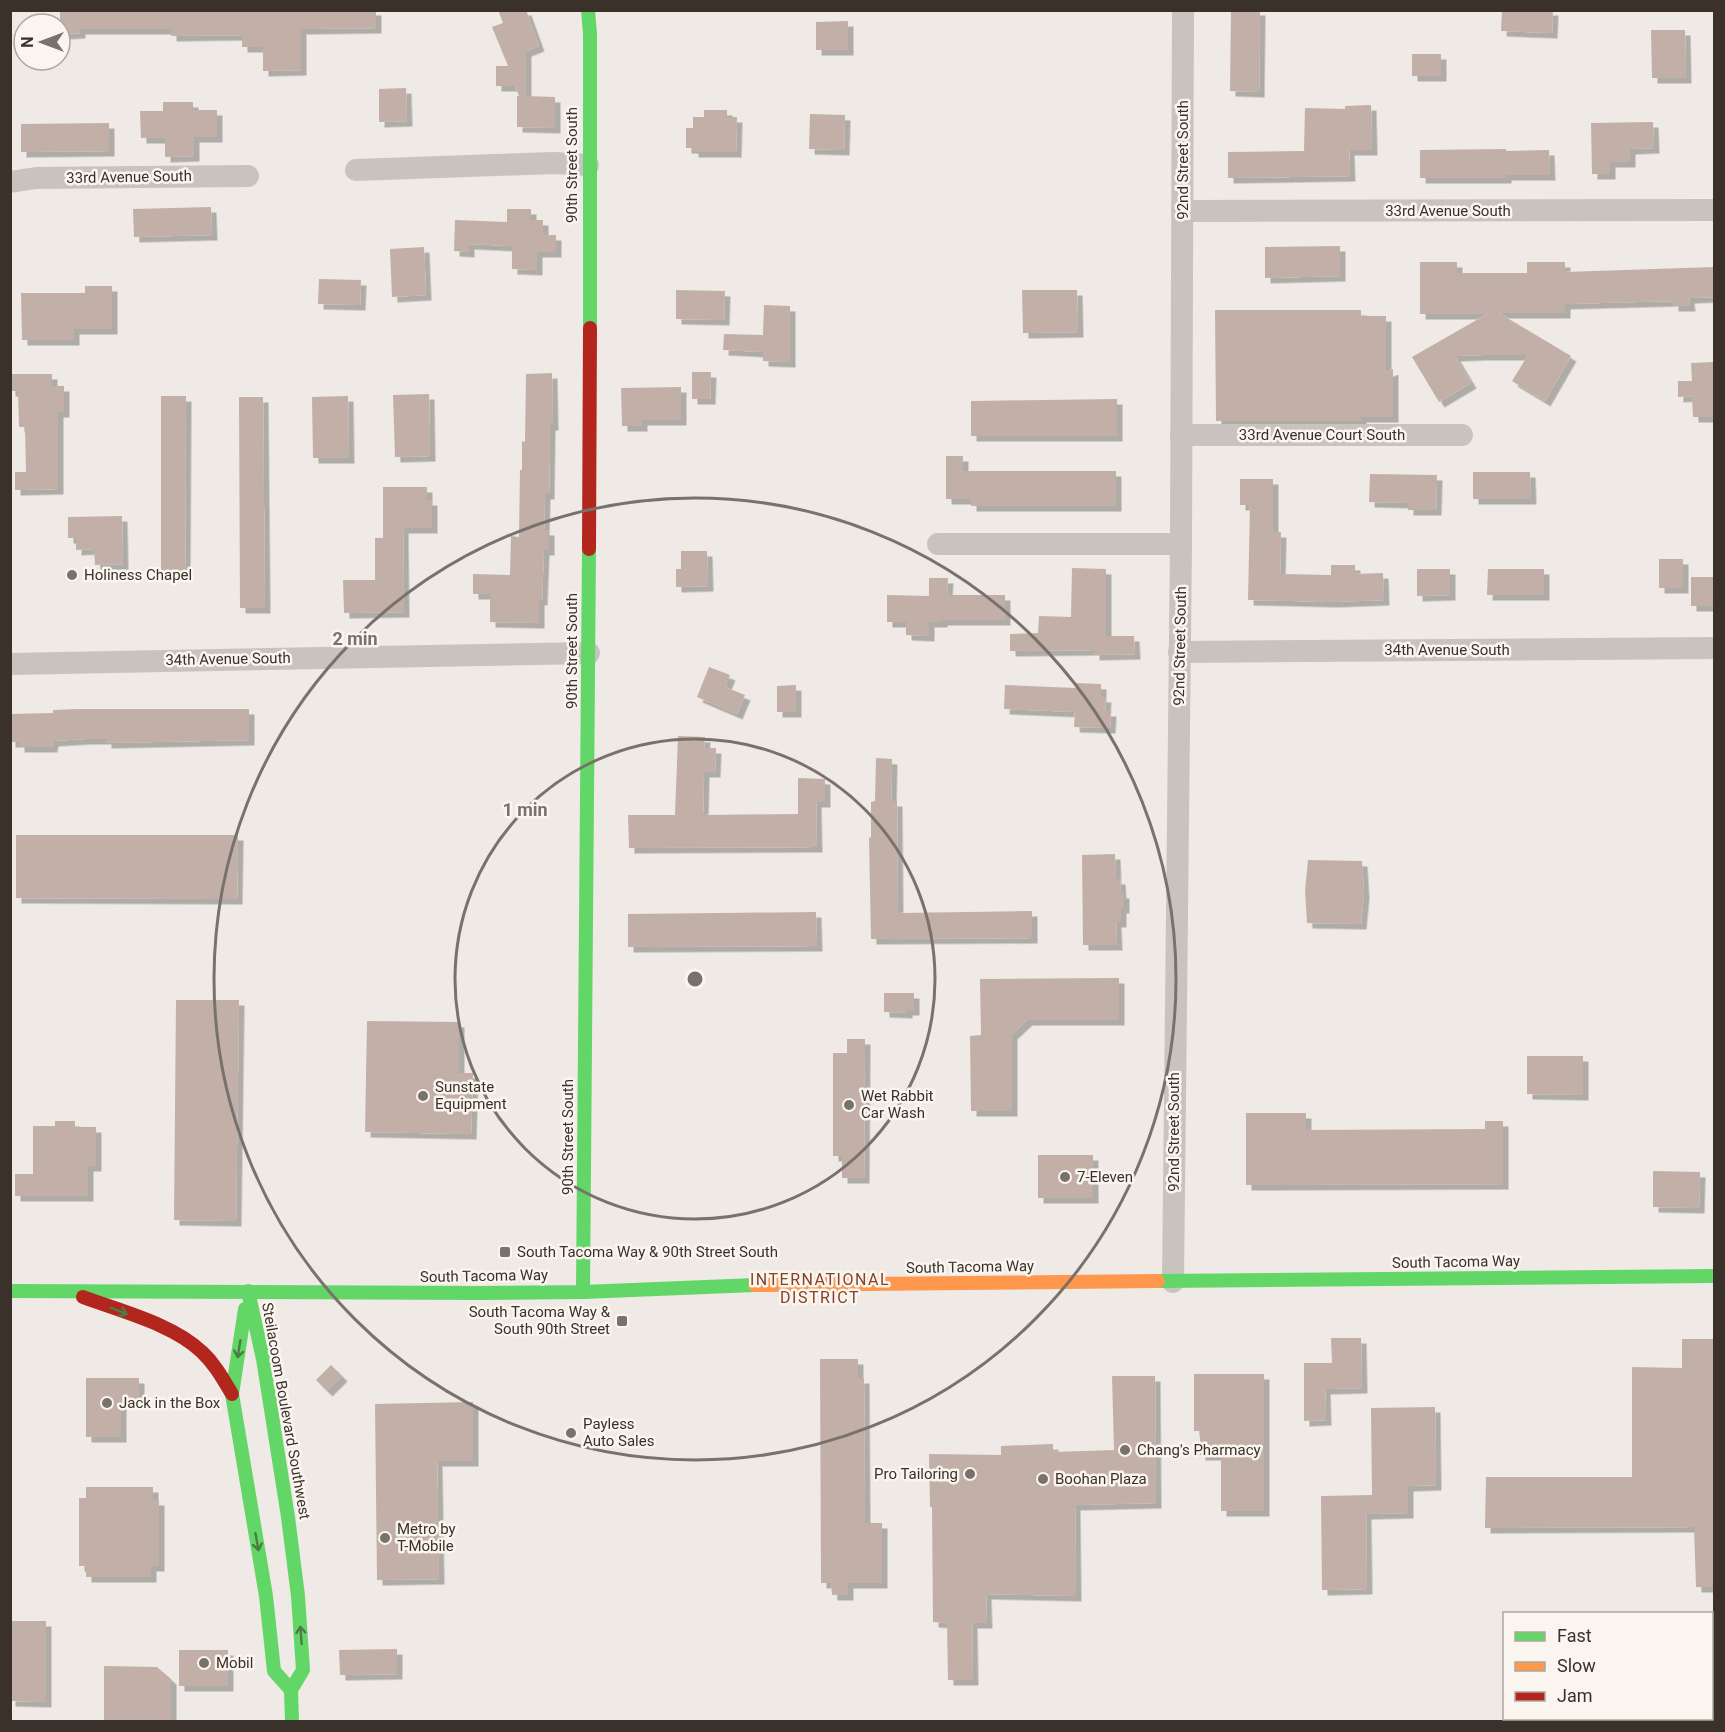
<svg xmlns="http://www.w3.org/2000/svg" width="1725" height="1732" font-family="Roboto,sans-serif">
<style>
.building{fill:#c2b0a8;filter:url(#shadow)}
.lines{fill:none;stroke-linecap:round;stroke-linejoin:round}
.street{stroke:#c8c3be;stroke-width:22}
.fast{stroke:#63d668;stroke-width:14}
.slow{stroke:#ff974d;stroke-width:14}
.jam{stroke:#b3261e;stroke-width:14}
.oneway{stroke:#4c7b46}
.ring{fill:none;stroke:#79726c;stroke-width:3}
.poi-dot{fill:#79726c;stroke:#faf5ee;stroke-width:2}
.labels{text-anchor:middle;stroke-width:5;stroke-linejoin:round;paint-order:stroke}
.street-label{font-size:15px;fill:#3a312b;stroke:#faf5ee}
.poi-label{font-size:15px;fill:#3a312b;stroke:#faf5ee;text-anchor:start}
.neighbourhood-label{font-size:16px;letter-spacing:1.5px;fill:#864227;stroke:#faf5ee}
.centre{fill:#79726c;stroke:#faf5ee;stroke-width:3}
.ring-label{font-size:18px;text-anchor:middle;font-weight:bold;fill:#79726c;stroke:#faf5ee;stroke-width:5;stroke-linejoin:round;paint-order:stroke}
</style>
<defs>
<filter id="shadow"><feDropShadow dx="5.5" dy="5.5" stdDeviation="0" flood-color="#0004"/></filter>
</defs>
<rect width="100%" height="100%" fill="#efeae5"/>
<g class="building">
<path d="M60,10H376V28L301,29V70L263,71V47H242V35L171,36V29H80V33L60,34Z"/>
<path d="M498,10H526L539,46L526,51V96L555,97V128L517,127V96H519L515,86H496V66H508L492,27L503,23Z"/>
<path d="M1231,10H1260L1259,92L1230,91Z"/>
<path d="M1502,10H1553L1552,33L1501,31Z"/>
<path d="M848,21V50H816V22Z"/>
<path d="M1651,30H1685L1686,78H1652Z"/>
<rect x="1412" y="54" width="29" height="22"/>
<path d="M406,88L407,121L379,122V89Z"/>
<path d="M163,102H193V110H217V137H194V156L165,157V138H141L140,111H163Z"/>
<path d="M1371,105L1372,150H1349L1350,176L1228,178V152L1304,151L1305,108L1345,109V106Z"/>
<path d="M704,110H727V117H737L736,152H693V148H686V128H693V117H704Z"/>
<path d="M810,114L845,115L844,150L809,149Z"/>
<path d="M1653,122L1654,148L1630,149V162H1610V174H1592L1591,123Z"/>
<path d="M109,123V151L21,152V124Z"/>
<path d="M1506,149V151L1549,150L1550,175H1506V178H1420V150Z"/>
<path d="M211,207L212,235L134,237L133,209Z"/>
<path d="M507,209H531V220H543V235H556V252H537V270L512,269V246L469,244V252L454,251L455,220L507,222Z"/>
<path d="M1340,246V276L1265,278V247Z"/>
<path d="M424,247L426,295L392,297L390,249Z"/>
<path d="M1420,262H1457V273H1527V262H1565V272L1714,267V297L1689,298L1690,306H1673V301L1565,304V313H1499L1571,356L1545,401L1512,381L1528,355H1482L1455,356L1471,383L1439,402L1412,357L1487,314H1420Z"/>
<path d="M319,279L361,280L360,305L318,304Z"/>
<path d="M85,286H112V329H74V340H22L21,293H85Z"/>
<path d="M676,290L725,291L724,320L676,319Z"/>
<path d="M1022,290H1077L1078,332L1023,333Z"/>
<path d="M764,305L790,306V362L763,361V352L723,350L724,334L763,335Z"/>
<path d="M1215,310H1361V316H1386V372L1393,369V417H1361V421H1216Z"/>
<path d="M1714,362V417H1693L1692,396L1678,397V381H1692L1691,363Z"/>
<path d="M692,372H711L710,399H692Z"/>
<path d="M552,373L553,425H550L549,494H545L544,530H549V550H544L542,600H539V623L490,622V594H473V574L510,575L511,536L519,537L520,470H522V441L525,442L526,374Z"/>
<path d="M10,374H52V386H64V412H58V489L15,490V472H26L25,427H19L18,391H10Z"/>
<path d="M681,387V420H642V426H622L621,388Z"/>
<path d="M429,394L430,456L395,457L393,395Z"/>
<path d="M161,396H186L185,575L161,574Z"/>
<path d="M348,396L349,458H313L312,397Z"/>
<path d="M239,397H263L265,608H240Z"/>
<path d="M1117,399V436H971V401Z"/>
<path d="M946,456H963V471H1116V506H971V499H946Z"/>
<path d="M1473,472H1530L1531,499H1473Z"/>
<path d="M1370,474L1437,475L1436,510H1408V503L1369,502Z"/>
<path d="M1240,479H1273V532H1281L1280,574L1331,575V565H1355V574L1383,573L1384,600L1332,602L1248,600L1250,505H1240Z"/>
<path d="M383,487H427V500H432V528H403L404,612L344,613L343,580H375V538H383Z"/>
<path d="M122,516L123,564L95,565L94,549L76,550V538H68V517Z"/>
<path d="M681,551H707L708,586L676,587V569H681Z"/>
<rect x="1659" y="559" width="24" height="29"/>
<path d="M1072,568L1106,569V636H1134L1135,654L1094,655V650L1010,651V634L1038,633L1039,616L1071,617Z"/>
<path d="M1417,569H1450V595L1417,596Z"/>
<path d="M1488,569H1544V595H1487Z"/>
<rect x="1691" y="577" width="23" height="29"/>
<path d="M929,578H948L947,595H1005V620H942V622H929V636L906,635V622H887V595L929,596Z"/>
<path d="M709,667L730,675L725,687L745,695L737,714L697,697Z"/>
<path d="M1076,683L1101,684V697H1106L1105,711H1111L1110,728L1074,727L1075,712L1004,709L1005,685L1076,688Z"/>
<path d="M796,685V712H777V686Z"/>
<path d="M78,709H249V740L106,743V739H85L53,741L52,747H19V742H10V714L53,713V710Z"/>
<path d="M678,736L705,737L704,748H716L715,772H704L703,815L798,814V778L825,779V802H816L817,847L629,848L628,815H675Z"/>
<path d="M876,758L892,759L891,801H897L898,913L1032,911V938L871,939L869,838L871,837V802L875,801Z"/>
<path d="M16,835H238L237,899L16,898Z"/>
<path d="M1115,854L1116,879H1120L1121,893H1124V908H1121V922H1116L1117,945H1083L1082,855Z"/>
<path d="M1308,860L1362,861L1364,893L1361,924L1307,923L1305,891Z"/>
<path d="M816,912L817,946L628,947V914Z"/>
<path d="M1119,978V1020H1027L1012,1034V1111H971L970,1036L981,1035L980,979Z"/>
<path d="M884,993H914V1010H907V1013L884,1012Z"/>
<path d="M176,1000H239L236,1221L174,1220Z"/>
<path d="M367,1021L459,1022V1073H473L471,1134L365,1132Z"/>
<path d="M847,1039H865L864,1178H842V1156H833V1053H847Z"/>
<path d="M1527,1056H1583V1095L1527,1094Z"/>
<path d="M1246,1113H1306V1130L1485,1129V1121H1503V1184L1246,1185Z"/>
<path d="M55,1121H75V1127H96V1166H88V1196H15V1174H33V1126H55Z"/>
<rect x="1038" y="1155" width="55" height="43"/>
<path d="M1653,1171L1700,1172L1699,1208L1653,1207Z"/>
<path d="M1331,1338H1361L1362,1388L1325,1389L1326,1420L1304,1421V1363H1332Z"/>
<path d="M1682,1339H1714V1587H1696L1694,1527L1485,1528L1486,1477H1632V1367L1682,1368Z"/>
<path d="M820,1359H858V1378H864L865,1523H882V1583H848V1595H832L831,1583H821Z"/>
<path d="M331,1365L342,1376L327,1391L316,1380Z"/>
<path d="M1194,1374H1264V1511H1221V1455H1200V1431H1194Z"/>
<path d="M1112,1376H1155L1156,1503L1075,1505L1076,1596L986,1594L987,1623H972L973,1680H948L947,1623L933,1622L932,1507H930L929,1454L1001,1455V1446L1053,1444V1452L1114,1450Z"/>
<path d="M86,1378H139V1402H121V1437H86Z"/>
<path d="M473,1402V1461H437L439,1579L377,1580L375,1404Z"/>
<path d="M1435,1407L1436,1485L1408,1486V1513L1366,1514L1367,1589L1322,1590L1321,1496L1372,1495L1371,1408Z"/>
<path d="M86,1487H153V1500H159V1566H151V1577H86V1566H79V1498H86Z"/>
<path d="M10,1621H46V1702L10,1701Z"/>
<path d="M397,1649V1674L340,1675L339,1650Z"/>
<rect x="179" y="1650" width="49" height="36"/>
<path d="M104,1666L157,1667L171,1679V1720L104,1721Z"/>
</g>
<g class="lines">
<g class="street">
<path d="M356,170L554,163L588,165"/>
<path d="M10,182L36,178L248,176"/>
<path d="M1182,211L1714,210"/>
<path d="M1181,435H1462"/>
<path d="M938,544H1181"/>
<path d="M1179,652L1714,648"/>
<path d="M10,664L589,653"/>
<path d="M1173,1282L1181,544L1183,10"/>
</g>
<g class="fast">
<path d="M588,10L590,34V328"/>
<path d="M1158,1281L1714,1276"/>
<path d="M10,1291L479,1293L583,1292L755,1285"/>
<path d="M248,1291L263,1359L288,1517L298,1596L303,1670L291,1690L292,1722"/>
<path d="M583,1292L589,549"/>
<path d="M245,1309L232,1394L266,1596L274,1671L291,1690"/>
</g>
<path class="slow" d="M755,1285L1158,1281"/>
<g class="jam">
<path d="M589,549L590,328"/>
<path d="M83,1297C120,1311 173,1324 202,1352C215,1364 223,1379 232,1394"/>
</g>
</g>
<defs><path id="oneway-shaft" d="M-6 0H5M1.5-3L5.5 0L1.5 3" fill="none" stroke-width="1.6" stroke-linecap="round" stroke-linejoin="round" transform="scale(1.5)"/></defs>
<g class="oneway">
<use href="#oneway-shaft" transform="translate(119 1311) rotate(22)"/>
<use href="#oneway-shaft" transform="translate(239 1349) rotate(99)"/>
<use href="#oneway-shaft" transform="translate(257 1542) rotate(80)"/>
<use href="#oneway-shaft" transform="translate(301 1635) rotate(-94)"/>
</g>
<g class="ring">
<circle cx="695" cy="979" r="240"/>
<circle cx="695" cy="979" r="481"/>
</g>
<g class="poi-dot">
<circle cx="72" cy="575" r="6"/>
<circle cx="423" cy="1096" r="6"/>
<circle cx="849" cy="1105" r="6"/>
<circle cx="1065" cy="1177" r="6"/>
<rect x="499" y="1246" width="12" height="12" rx="3"/>
<rect x="616" y="1315" width="12" height="12" rx="3"/>
<circle cx="107" cy="1403" r="6"/>
<circle cx="571" cy="1433" r="6"/>
<circle cx="1125" cy="1450" r="6"/>
<circle cx="970" cy="1474" r="6"/>
<circle cx="1043" cy="1479" r="6"/>
<circle cx="385" cy="1538" r="6"/>
<circle cx="204" cy="1663" r="6"/>
</g>
<g class="labels">
<g class="street-label">
<text transform="translate(1183 160) rotate(-90)" y="5">92nd Street South</text>
<text transform="translate(572 165) rotate(-90)" y="5">90th Street South</text>
<text transform="translate(129 177) rotate(-1)" y="5">33rd Avenue South</text>
<text x="1448" y="216">33rd Avenue South</text>
<text x="1322" y="440">33rd Avenue Court South</text>
<text transform="translate(1180 646) rotate(-89)" y="5">92nd Street South</text>
<text x="1447" y="655">34th Avenue South</text>
<text transform="translate(572 651) rotate(-90)" y="5">90th Street South</text>
<text transform="translate(228 659) rotate(-1)" y="5">34th Avenue South</text>
<text transform="translate(1174 1132) rotate(-90)" y="5">92nd Street South</text>
<text transform="translate(568 1137) rotate(-90)" y="5">90th Street South</text>
<text transform="translate(1456 1262) rotate(-1)" y="5">South Tacoma Way</text>
<text transform="translate(970 1267) rotate(-1)" y="5">South Tacoma Way</text>
<text transform="translate(484 1276) rotate(-1)" y="5">South Tacoma Way</text>
<text transform="translate(286 1411) rotate(80)" y="5">Steilacoom Boulevard Southwest</text>
</g>
<g class="poi-label">
<text x="84" y="580">Holiness Chapel</text>
<text x="435" y="1092">Sunstate<tspan x="435" dy="17">Equipment</tspan></text>
<text x="861" y="1101">Wet Rabbit<tspan x="861" dy="17">Car Wash</tspan></text>
<text x="1077" y="1182">7-Eleven</text>
<text x="517" y="1257">South Tacoma Way &amp; 90th Street South</text>
<text x="610" y="1317" text-anchor="end">South Tacoma Way &amp;<tspan x="610" dy="17">South 90th Street</tspan></text>
<text x="119" y="1408">Jack in the Box</text>
<text x="583" y="1429">Payless<tspan x="583" dy="17">Auto Sales</tspan></text>
<text x="1137" y="1455">Chang's Pharmacy</text>
<text x="958" y="1479" text-anchor="end">Pro Tailoring</text>
<text x="1055" y="1484">Boohan Plaza</text>
<text x="397" y="1534">Metro by<tspan x="397" dy="17">T-Mobile</tspan></text>
<text x="216" y="1668">Mobil</text>
</g>
<g class="neighbourhood-label">
<text x="820" y="1285">INTERNATIONAL<tspan x="820" dy="18">DISTRICT</tspan></text>
</g>
</g>
<circle cx="695" cy="979" r="9" class="centre"/>
<g class="ring-label">
<text x="355" y="645">2 min</text>
<text x="525" y="816">1 min</text>
</g>
<rect width="1725" height="1732" fill="none" stroke="#3a312b" stroke-width="24"/>
<rect x="1503" y="1612" width="210" height="108" fill="#faf5ee" stroke="#ada7a0" stroke-width="1.5"/>
<rect x="1515" y="1632" width="30" height="9" fill="#63d668" stroke="#ada7a0" stroke-width="1.5"/>
<text x="1557" y="1642" font-size="18" fill="#3a312b">Fast</text>
<rect x="1515" y="1662" width="30" height="9" fill="#ff974d" stroke="#ada7a0" stroke-width="1.5"/>
<text x="1557" y="1672" font-size="18" fill="#3a312b">Slow</text>
<rect x="1515" y="1692" width="30" height="9" fill="#b3261e" stroke="#ada7a0" stroke-width="1.5"/>
<text x="1557" y="1702" font-size="18" fill="#3a312b">Jam</text>
<g transform="translate(42 42) rotate(270)"><circle r="28" fill="#faf5ee" stroke="#ada7a0" stroke-width="1.5"/>
<path d="M0-4.5L10 22L0 15L-10 22Z" fill="#79726c"/>
<text y="-9" font-size="16" font-weight="bold" text-anchor="middle" fill="#3a312b">N</text>
</g>
</svg>
